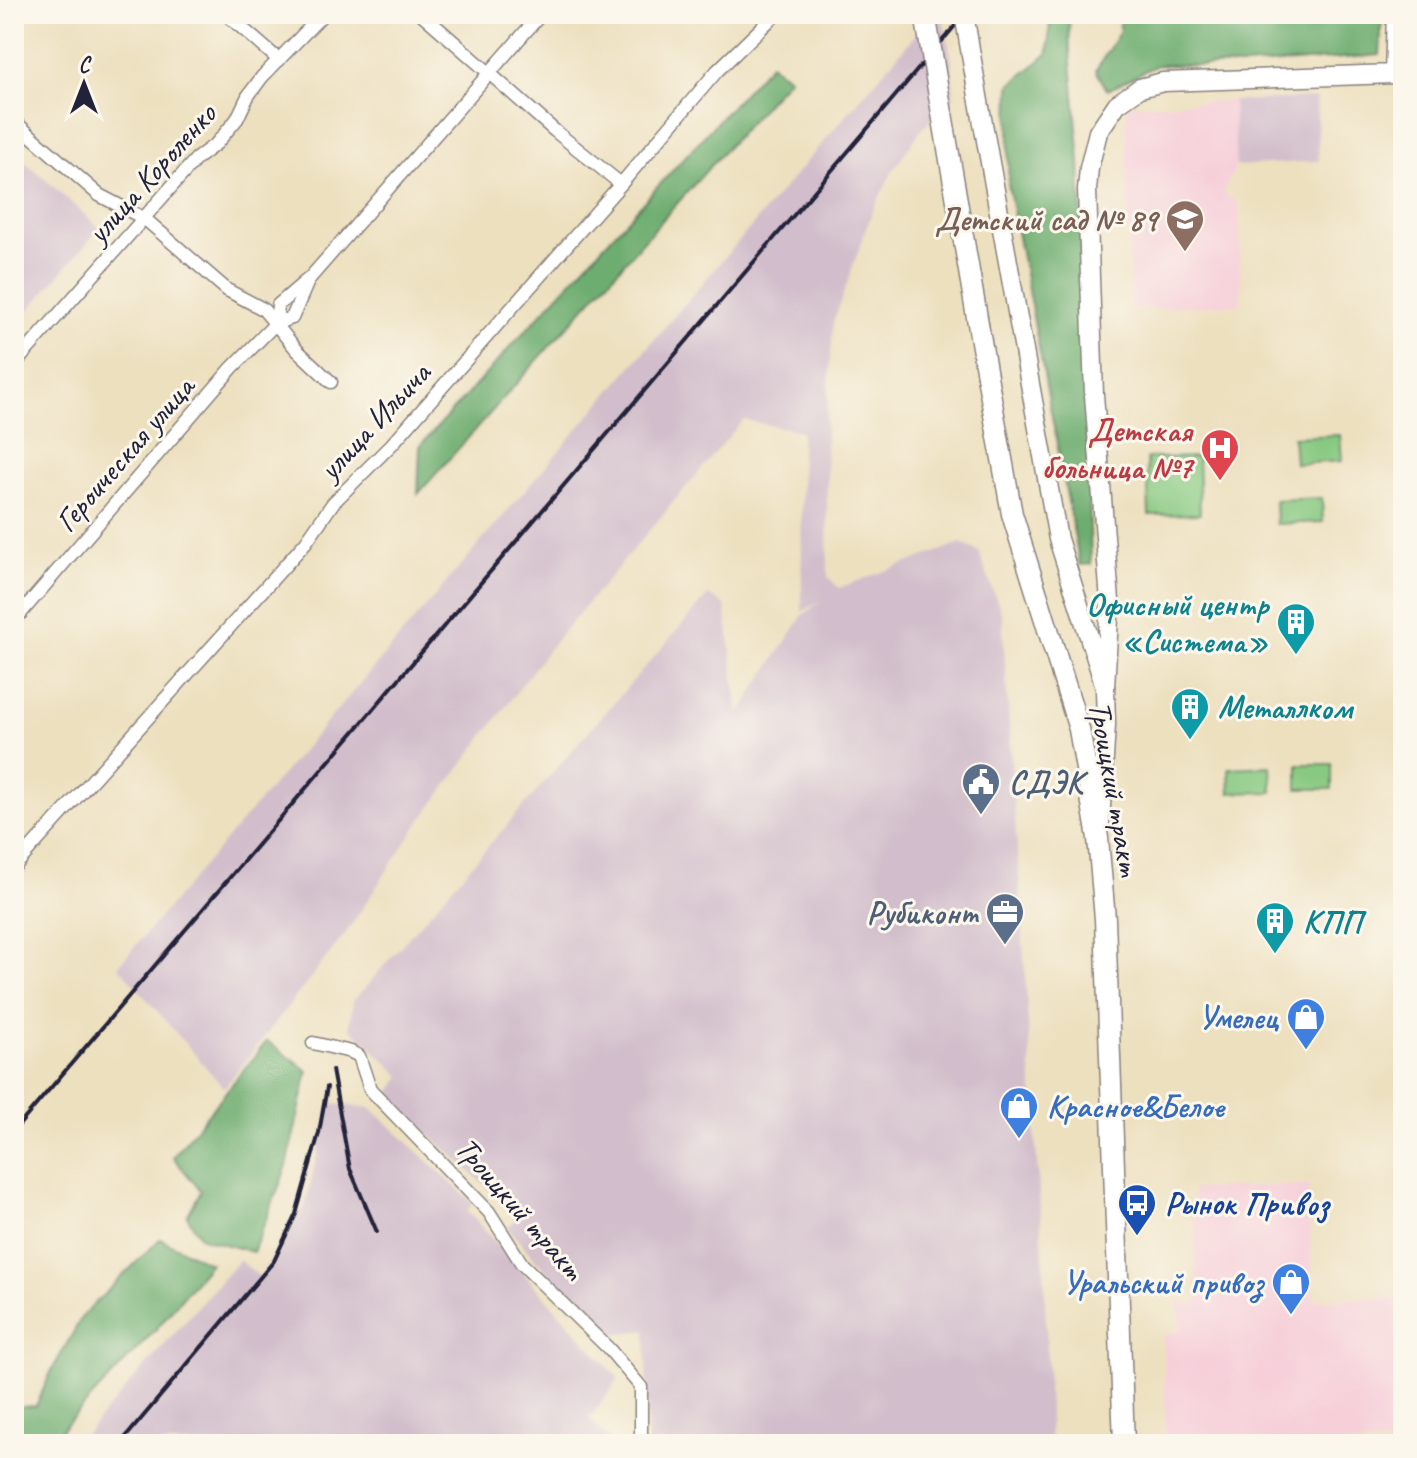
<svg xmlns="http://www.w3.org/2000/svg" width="1417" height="1458" font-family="Caveat,sans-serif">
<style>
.built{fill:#f6cfd9}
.industrial{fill:#d1bdcb}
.green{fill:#88c981;stroke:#55765e;stroke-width:2}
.forest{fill:#6ead6f;stroke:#486855;stroke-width:2}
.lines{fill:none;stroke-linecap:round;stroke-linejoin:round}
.street-casing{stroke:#88817d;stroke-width:15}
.secondary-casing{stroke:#88817d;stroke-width:21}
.primary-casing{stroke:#88817d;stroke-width:23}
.street{stroke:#fff;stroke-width:12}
.secondary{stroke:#fff;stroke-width:18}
.primary{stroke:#fff;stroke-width:20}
.rail{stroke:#22223b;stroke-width:4}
.secondary-bridge-casing{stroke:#88817d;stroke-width:21;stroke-linecap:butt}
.primary-bridge-casing{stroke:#88817d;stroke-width:23;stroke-linecap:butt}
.secondary-bridge{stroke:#fff;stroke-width:18}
.primary-bridge{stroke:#fff;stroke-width:20}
.labels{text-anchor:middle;stroke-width:6;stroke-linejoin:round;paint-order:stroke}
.street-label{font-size:32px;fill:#22223b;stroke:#fbf7ec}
.education-label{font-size:32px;font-weight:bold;fill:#785e54;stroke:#fbf7ec;text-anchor:end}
.health-label{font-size:32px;font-weight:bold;fill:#be3a42;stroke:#fbf7ec;text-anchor:end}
.culture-label{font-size:32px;font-weight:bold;fill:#0d838f;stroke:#fbf7ec;text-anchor:start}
.service-label{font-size:32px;font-weight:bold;fill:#4e5e75;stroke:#fbf7ec;text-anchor:start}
.shop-label{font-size:32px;font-weight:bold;fill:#366cbe;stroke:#fbf7ec;text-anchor:end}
.transit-label{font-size:32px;font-weight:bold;fill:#164399;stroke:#fbf7ec;text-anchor:start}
</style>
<rect width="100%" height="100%" fill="#fbf7ec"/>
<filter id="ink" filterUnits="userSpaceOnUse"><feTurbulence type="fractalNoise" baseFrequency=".0125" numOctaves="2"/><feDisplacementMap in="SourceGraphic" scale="16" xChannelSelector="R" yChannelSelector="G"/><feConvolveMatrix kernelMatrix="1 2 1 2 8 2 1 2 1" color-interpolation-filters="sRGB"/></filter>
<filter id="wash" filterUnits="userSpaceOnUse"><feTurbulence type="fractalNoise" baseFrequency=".006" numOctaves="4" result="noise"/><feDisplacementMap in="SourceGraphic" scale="32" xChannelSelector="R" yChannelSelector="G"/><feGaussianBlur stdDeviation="1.8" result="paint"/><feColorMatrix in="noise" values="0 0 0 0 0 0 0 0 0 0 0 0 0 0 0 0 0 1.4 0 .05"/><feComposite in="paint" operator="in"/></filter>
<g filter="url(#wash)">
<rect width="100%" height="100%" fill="#ede0bf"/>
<g class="built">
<path d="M1233,101L1236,166L1223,193L1239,203L1241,304L1131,309L1126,151L1127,105Z"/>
<path d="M1308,1185L1313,1300L1403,1297V1444H1166L1163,1336L1181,1329L1177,1303L1197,1302L1193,1189Z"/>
</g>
<g class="industrial">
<path d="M933,14H942L952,61L954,98L923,127L892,172L872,212L833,323L826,427L828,577L839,588L961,543L979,552L1002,615L1044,1271L1050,1444H648L646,1330L604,1335L507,1228L518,1216L388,1096L401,1076L349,1027L353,1001L708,595L725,605L739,714L803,615L825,598L802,612L801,431L743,420L547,651L414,830L348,930L224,1088L118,966Z"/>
<path d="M1316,98L1319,161L1236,166L1233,101Z"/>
<path d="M14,152L100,228L14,327Z"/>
<path d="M330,1103L371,1108L473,1203L467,1211L619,1379L589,1419L615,1444H77L239,1260L260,1277L305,1206Z"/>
</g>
<g class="green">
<path d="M1340,435L1342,461L1295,464L1293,437Z"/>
<path d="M1198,457L1200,514L1149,515L1147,458Z"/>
<path d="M1322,498L1323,522L1276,524L1275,500Z"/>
<rect x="1298" y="764" width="34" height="25"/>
<path d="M1271,766L1272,792L1230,793L1229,768Z"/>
</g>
<g class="forest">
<path d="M994,14H1069L1070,51L1080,160L1091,564L1080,565L1008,184L1010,85L1048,54L1050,19H989Z"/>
<path d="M1119,14H1382L1380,55L1245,66L1157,65L1107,90L1096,70L1120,31Z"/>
<path d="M770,64L789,78L418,494L420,446Z"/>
<path d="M267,1041L308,1071L287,1166L253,1252L201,1238L187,1216L201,1191L173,1157Z"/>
<path d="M160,1239L210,1263L157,1328L48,1444H14V1407L36,1406L51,1372L83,1315Z"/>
</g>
</g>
<g filter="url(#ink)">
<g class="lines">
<g class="street-casing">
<g id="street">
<path d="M226,14L279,60"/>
<path d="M422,14L555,131L621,184"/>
<path d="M14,121L99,195L145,219L227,290L263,309L297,350L331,382"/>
<path d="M276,323L278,305L307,280"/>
<path d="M14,365L196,159L217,143L237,119L248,96L262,77L323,14"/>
<path d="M14,621L232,368L276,323L292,318L309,279L541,14"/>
<path d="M14,867L281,570L306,542L333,503L392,444L621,184L717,71L776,14"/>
<path d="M313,1043L351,1052L359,1056L370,1089L489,1212L522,1264L609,1349L641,1387V1444"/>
</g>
</g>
<g class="secondary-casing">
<g id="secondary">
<path d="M978,96L1058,539L1105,687L1106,725L1100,823"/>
<path d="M1105,687L1110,601L1094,395L1087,190L1089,168L1098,132L1117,104L1140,88L1163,82L1394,74L1396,14"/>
</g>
</g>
<g class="primary-casing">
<path id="primary" d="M987,376L1012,514L1079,729L1098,838L1105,919L1124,1444"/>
</g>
<use href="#street" class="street"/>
<use href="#secondary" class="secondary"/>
<use href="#primary" class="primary"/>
<g class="rail">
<path d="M332,1070L350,1169L377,1232"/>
<path d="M14,1131L965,14"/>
<path d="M120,1444L274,1261L296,1214L319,1133L327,1087"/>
</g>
<g class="secondary-bridge-casing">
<path id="secondary-bridge" d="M964,14L978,96"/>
</g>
<g class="primary-bridge-casing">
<path id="primary-bridge" d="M925,14L987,376"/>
</g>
<use href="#secondary-bridge" class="secondary-bridge"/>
<use href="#primary-bridge" class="primary-bridge"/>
</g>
</g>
<defs>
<g id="school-pin" transform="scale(2)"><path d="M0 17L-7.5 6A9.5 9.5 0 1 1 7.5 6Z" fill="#8d6e63" stroke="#fbf7ec"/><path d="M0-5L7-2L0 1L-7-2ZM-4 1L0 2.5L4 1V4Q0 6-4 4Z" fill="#fff"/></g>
<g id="hospital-pin" transform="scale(2)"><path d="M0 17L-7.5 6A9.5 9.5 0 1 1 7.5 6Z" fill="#e0444e" stroke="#fbf7ec"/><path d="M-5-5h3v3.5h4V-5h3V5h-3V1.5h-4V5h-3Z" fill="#fff"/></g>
<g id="building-pin" transform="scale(2)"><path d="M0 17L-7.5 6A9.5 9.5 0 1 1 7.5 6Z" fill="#0f9aa8" stroke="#fbf7ec"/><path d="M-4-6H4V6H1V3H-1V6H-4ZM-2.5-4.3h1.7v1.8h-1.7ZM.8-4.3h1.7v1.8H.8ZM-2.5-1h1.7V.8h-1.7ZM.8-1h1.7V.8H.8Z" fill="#fff"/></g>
<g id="civic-pin" transform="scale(2)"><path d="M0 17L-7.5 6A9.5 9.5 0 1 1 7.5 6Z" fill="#5c6f8a" stroke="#fbf7ec"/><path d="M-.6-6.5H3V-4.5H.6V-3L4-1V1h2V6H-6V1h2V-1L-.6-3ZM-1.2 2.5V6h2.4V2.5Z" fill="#fff"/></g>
<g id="office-pin" transform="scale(2)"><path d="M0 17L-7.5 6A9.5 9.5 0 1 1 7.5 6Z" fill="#5c6f8a" stroke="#fbf7ec"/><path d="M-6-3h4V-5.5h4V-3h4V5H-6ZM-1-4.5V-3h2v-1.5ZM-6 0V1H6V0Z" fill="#fff"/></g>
<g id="shop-pin" transform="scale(2)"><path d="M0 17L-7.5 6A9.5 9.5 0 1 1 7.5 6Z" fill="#3f7fe0" stroke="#fbf7ec"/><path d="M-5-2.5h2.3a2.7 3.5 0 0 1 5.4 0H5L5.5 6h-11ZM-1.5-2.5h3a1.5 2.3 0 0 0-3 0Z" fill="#fff"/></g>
<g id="bus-pin" transform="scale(2)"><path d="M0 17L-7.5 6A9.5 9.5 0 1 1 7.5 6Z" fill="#1a4fb4" stroke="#fbf7ec"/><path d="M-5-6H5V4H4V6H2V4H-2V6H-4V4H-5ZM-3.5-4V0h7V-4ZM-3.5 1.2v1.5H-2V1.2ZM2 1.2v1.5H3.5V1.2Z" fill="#fff"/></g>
</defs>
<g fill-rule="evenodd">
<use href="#school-pin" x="1185" y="219"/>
<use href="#hospital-pin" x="1220" y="448"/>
<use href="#building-pin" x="1296" y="622"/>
<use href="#building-pin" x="1190" y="707"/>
<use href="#civic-pin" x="981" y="782"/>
<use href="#office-pin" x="1005" y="912"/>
<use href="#building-pin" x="1275" y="921"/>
<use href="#shop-pin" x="1306" y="1017"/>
<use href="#shop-pin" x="1019" y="1106"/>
<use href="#bus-pin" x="1137" y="1203"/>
<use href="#shop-pin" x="1291" y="1282"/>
</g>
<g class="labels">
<g class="street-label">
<text transform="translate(151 173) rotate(-48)" y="11">улица Короленко</text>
<text transform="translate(374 421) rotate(-47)" y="11">улица Ильича</text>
<text transform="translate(124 454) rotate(-49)" y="11">Героическая улица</text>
<text transform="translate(1115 788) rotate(80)" y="11">Троицкий тракт</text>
<text transform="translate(520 1208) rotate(49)" y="11">Троицкий тракт</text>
</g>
<g class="education-label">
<text x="1157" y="230">Детский сад № 89</text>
</g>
<g class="health-label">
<text x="1192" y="441">Детская<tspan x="1192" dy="37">больница №7</tspan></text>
</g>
<g class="culture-label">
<text x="1268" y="615" text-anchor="end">Офисный центр<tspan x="1268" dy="37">«Система»</tspan></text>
<text x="1218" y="718">Металлком</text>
<text x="1303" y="932">КПП</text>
</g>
<g class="service-label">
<text x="1009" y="793">СДЭК</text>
<text x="977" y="923" text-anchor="end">Рубиконт</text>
</g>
<g class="shop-label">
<text x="1278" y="1028">Умелец</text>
<text x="1047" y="1117" text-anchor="start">Красное&amp;Белое</text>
<text x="1263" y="1293">Уральский привоз</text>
</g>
<g class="transit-label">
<text x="1165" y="1214">Рынок Привоз</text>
</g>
</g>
<rect width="1417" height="1458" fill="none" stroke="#fbf7ec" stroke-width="48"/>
<g transform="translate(84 84)" stroke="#fbf7ec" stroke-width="6" paint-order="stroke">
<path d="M0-6L14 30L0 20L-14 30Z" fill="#22223b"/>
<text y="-12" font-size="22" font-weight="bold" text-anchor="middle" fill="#22223b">С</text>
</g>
</svg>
